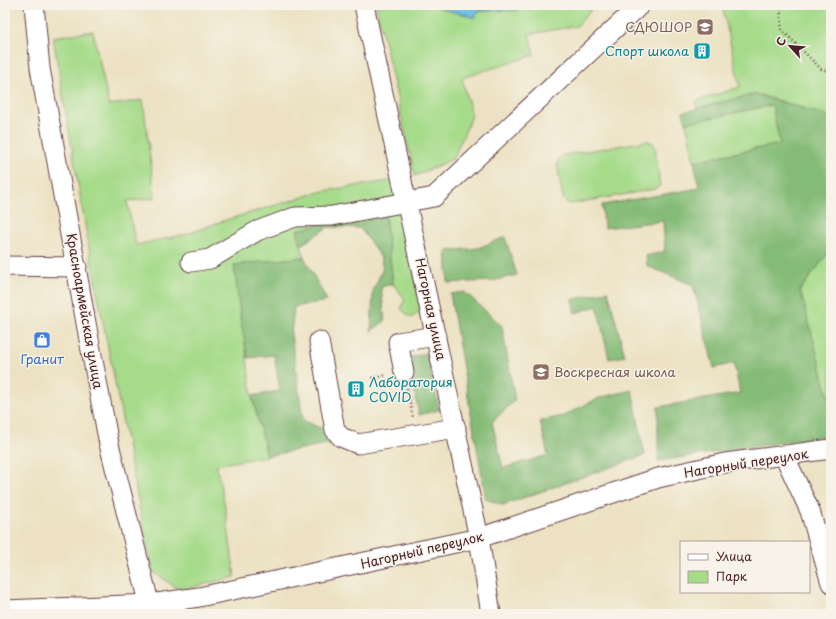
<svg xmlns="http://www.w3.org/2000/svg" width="836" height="619" font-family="'Playpen Sans',sans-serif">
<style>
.green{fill:#a6db8a;stroke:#787d5a}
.forest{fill:#84bb76;stroke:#676d50}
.water{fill:#6cc0e8;stroke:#5b708a}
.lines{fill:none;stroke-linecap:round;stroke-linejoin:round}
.minor-casing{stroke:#623c42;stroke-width:21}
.path{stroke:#623c42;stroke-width:2.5;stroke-dasharray:1 3;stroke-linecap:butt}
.minor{stroke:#fff;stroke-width:19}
.labels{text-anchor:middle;stroke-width:3;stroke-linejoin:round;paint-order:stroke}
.education-label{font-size:13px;fill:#785e54;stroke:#f7f3e8;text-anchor:end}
.culture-label{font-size:13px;fill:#0d838f;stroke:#f7f3e8;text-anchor:end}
.street-label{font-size:13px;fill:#4a1f2b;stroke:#f7f3e8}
.shop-label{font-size:13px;fill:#366cbe;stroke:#f7f3e8}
</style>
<rect width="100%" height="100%" fill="#f7f3e8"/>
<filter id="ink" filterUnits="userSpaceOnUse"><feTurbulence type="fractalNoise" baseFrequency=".025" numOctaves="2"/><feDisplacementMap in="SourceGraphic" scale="8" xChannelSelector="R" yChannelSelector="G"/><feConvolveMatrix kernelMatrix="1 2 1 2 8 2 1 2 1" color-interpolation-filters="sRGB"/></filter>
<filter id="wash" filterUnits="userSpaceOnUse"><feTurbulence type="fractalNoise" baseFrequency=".012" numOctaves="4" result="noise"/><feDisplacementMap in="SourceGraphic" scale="16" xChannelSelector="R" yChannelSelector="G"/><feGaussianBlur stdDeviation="0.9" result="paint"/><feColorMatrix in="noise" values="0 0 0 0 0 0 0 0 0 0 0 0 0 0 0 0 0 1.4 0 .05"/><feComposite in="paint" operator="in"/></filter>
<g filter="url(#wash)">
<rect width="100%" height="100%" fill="#ece2c3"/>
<g class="green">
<path d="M376,5H436C448,13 462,12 474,18L477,11L517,10L521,5H595L577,26L529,34L534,55L462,78L472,116L453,159L415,176Z"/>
<path d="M722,5H831V117L756,94L697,108L696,101L740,87Z"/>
<path d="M93,31L109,105L143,100L155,198L127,201L136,245L187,234L226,220L323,191L395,180L421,311L411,318L401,309L405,299L393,284L385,214L297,230L304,257L234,265L252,396L267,456L216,465L225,506L235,577L180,590L152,571L93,271L53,37Z"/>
<path d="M772,105L780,144L694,161L686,123Z"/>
<path d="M647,141L652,142L655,146L660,186L655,189L571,204L566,202L563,198L557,164L559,158L563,155Z"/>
<path d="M831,249V406L800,290Z"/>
</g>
<g class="forest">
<path d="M756,94L831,117V249L800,290L831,406V435L658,461V407L740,393L734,363L714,368L693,285L647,266L646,256L665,251L663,221L604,228L602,205L699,188L694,161L780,144L772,105L686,123L683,112Z"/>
<path d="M379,211L385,214L393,284L381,287L385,321L371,331L373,291L383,268L380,256L360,228L328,227L301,245L297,230Z"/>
<path d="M505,237L517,275L492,281L448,283L446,251L478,248Z"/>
<path d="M304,257L327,301L294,307L291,334L303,420L335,435L338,448L326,444L267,456L252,396L280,391L274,355L248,358L241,324L234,265Z"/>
<path d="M608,291L625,356L609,359L597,306L575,313L572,300Z"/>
<path d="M465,292L502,326L515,400L492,422L503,468L548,455L540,421L563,416L599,398L632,390L645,455L503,505L486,499L450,294Z"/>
<path d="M427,353L439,410L419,415L408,358Z"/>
</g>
<path class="water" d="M436,5H521L517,10L478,11L475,18C461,11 448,13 436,5Z"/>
</g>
<g filter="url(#ink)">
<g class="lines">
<g class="minor-casing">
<g id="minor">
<path d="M34,5L40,68L90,345L109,444L152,614"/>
<path d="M364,5L479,538L491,614"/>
<path d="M191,262L210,259L257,231L295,217L332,216L434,197L640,5"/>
<path d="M5,266L77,267"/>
<path d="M319,341L335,430L341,437L358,444L456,428"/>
<path d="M404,372L398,342L436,336"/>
<path d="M784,455L810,511L831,583"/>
<path d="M5,610L150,604L199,597L479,538L658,478L725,463L831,449"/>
</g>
</g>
<g class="path">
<path d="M780,5L782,30L821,69L831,72"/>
<path d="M372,378L387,375"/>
<path d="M407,388L413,418"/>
</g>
<use href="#minor" class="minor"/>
</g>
</g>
<defs>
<g id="school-square" transform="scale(0.9)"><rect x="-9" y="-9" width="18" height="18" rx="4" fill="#8d6e63" stroke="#f7f3e8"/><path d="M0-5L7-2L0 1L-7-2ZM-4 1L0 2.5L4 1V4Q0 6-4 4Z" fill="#fff"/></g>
<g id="building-square" transform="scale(0.9)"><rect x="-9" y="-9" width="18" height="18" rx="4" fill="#0f9aa8" stroke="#f7f3e8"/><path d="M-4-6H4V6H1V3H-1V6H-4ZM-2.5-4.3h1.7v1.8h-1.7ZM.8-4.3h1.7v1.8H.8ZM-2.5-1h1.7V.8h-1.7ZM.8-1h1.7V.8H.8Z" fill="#fff"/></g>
<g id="shop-square" transform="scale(0.9)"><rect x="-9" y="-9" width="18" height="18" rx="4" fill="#3f7fe0" stroke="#f7f3e8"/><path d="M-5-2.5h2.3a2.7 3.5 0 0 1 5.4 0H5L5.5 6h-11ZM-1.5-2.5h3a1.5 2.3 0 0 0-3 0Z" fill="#fff"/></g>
</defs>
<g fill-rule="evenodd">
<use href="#school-square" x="705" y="27"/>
<use href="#building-square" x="702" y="51"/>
<use href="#shop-square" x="42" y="340"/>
<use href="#school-square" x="541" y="372"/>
<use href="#building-square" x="356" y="389"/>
</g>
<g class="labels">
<g class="education-label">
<text x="692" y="32">СДЮШОР</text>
<text x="554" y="377" text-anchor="start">Воскресная школа</text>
</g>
<g class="culture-label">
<text x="689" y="56">Спорт школа</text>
<text x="369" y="387" text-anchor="start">Лаборатория<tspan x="369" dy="15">COVID</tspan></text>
</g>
<g class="street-label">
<text transform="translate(431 309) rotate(78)" y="5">Нагорная улица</text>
<text transform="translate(85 311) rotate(80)" y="5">Красноармейская улица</text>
<text transform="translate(746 463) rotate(-9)" y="5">Нагорный переулок</text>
<text transform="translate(422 550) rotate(-13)" y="5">Нагорный переулок</text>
</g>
<g class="shop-label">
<text x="42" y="364">Гранит</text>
</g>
</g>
<rect width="836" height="619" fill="none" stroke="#f7f3e8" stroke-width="20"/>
<rect x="680" y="541" width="130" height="52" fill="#f7f3e8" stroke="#b29e9c"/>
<rect x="688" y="554" width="20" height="6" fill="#ffffff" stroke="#b29e9c"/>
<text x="716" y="561" font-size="12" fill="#4a1f2b">Улица</text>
<rect x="688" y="571" width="20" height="12" fill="#a6db8a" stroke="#b29e9c"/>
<text x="716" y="581" font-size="12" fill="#4a1f2b">Парк</text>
<g transform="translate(790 46) rotate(297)" stroke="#f7f3e8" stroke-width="3" paint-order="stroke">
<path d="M0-3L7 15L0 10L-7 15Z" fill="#4a1f2b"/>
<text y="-6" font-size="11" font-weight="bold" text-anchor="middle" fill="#4a1f2b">С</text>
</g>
</svg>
